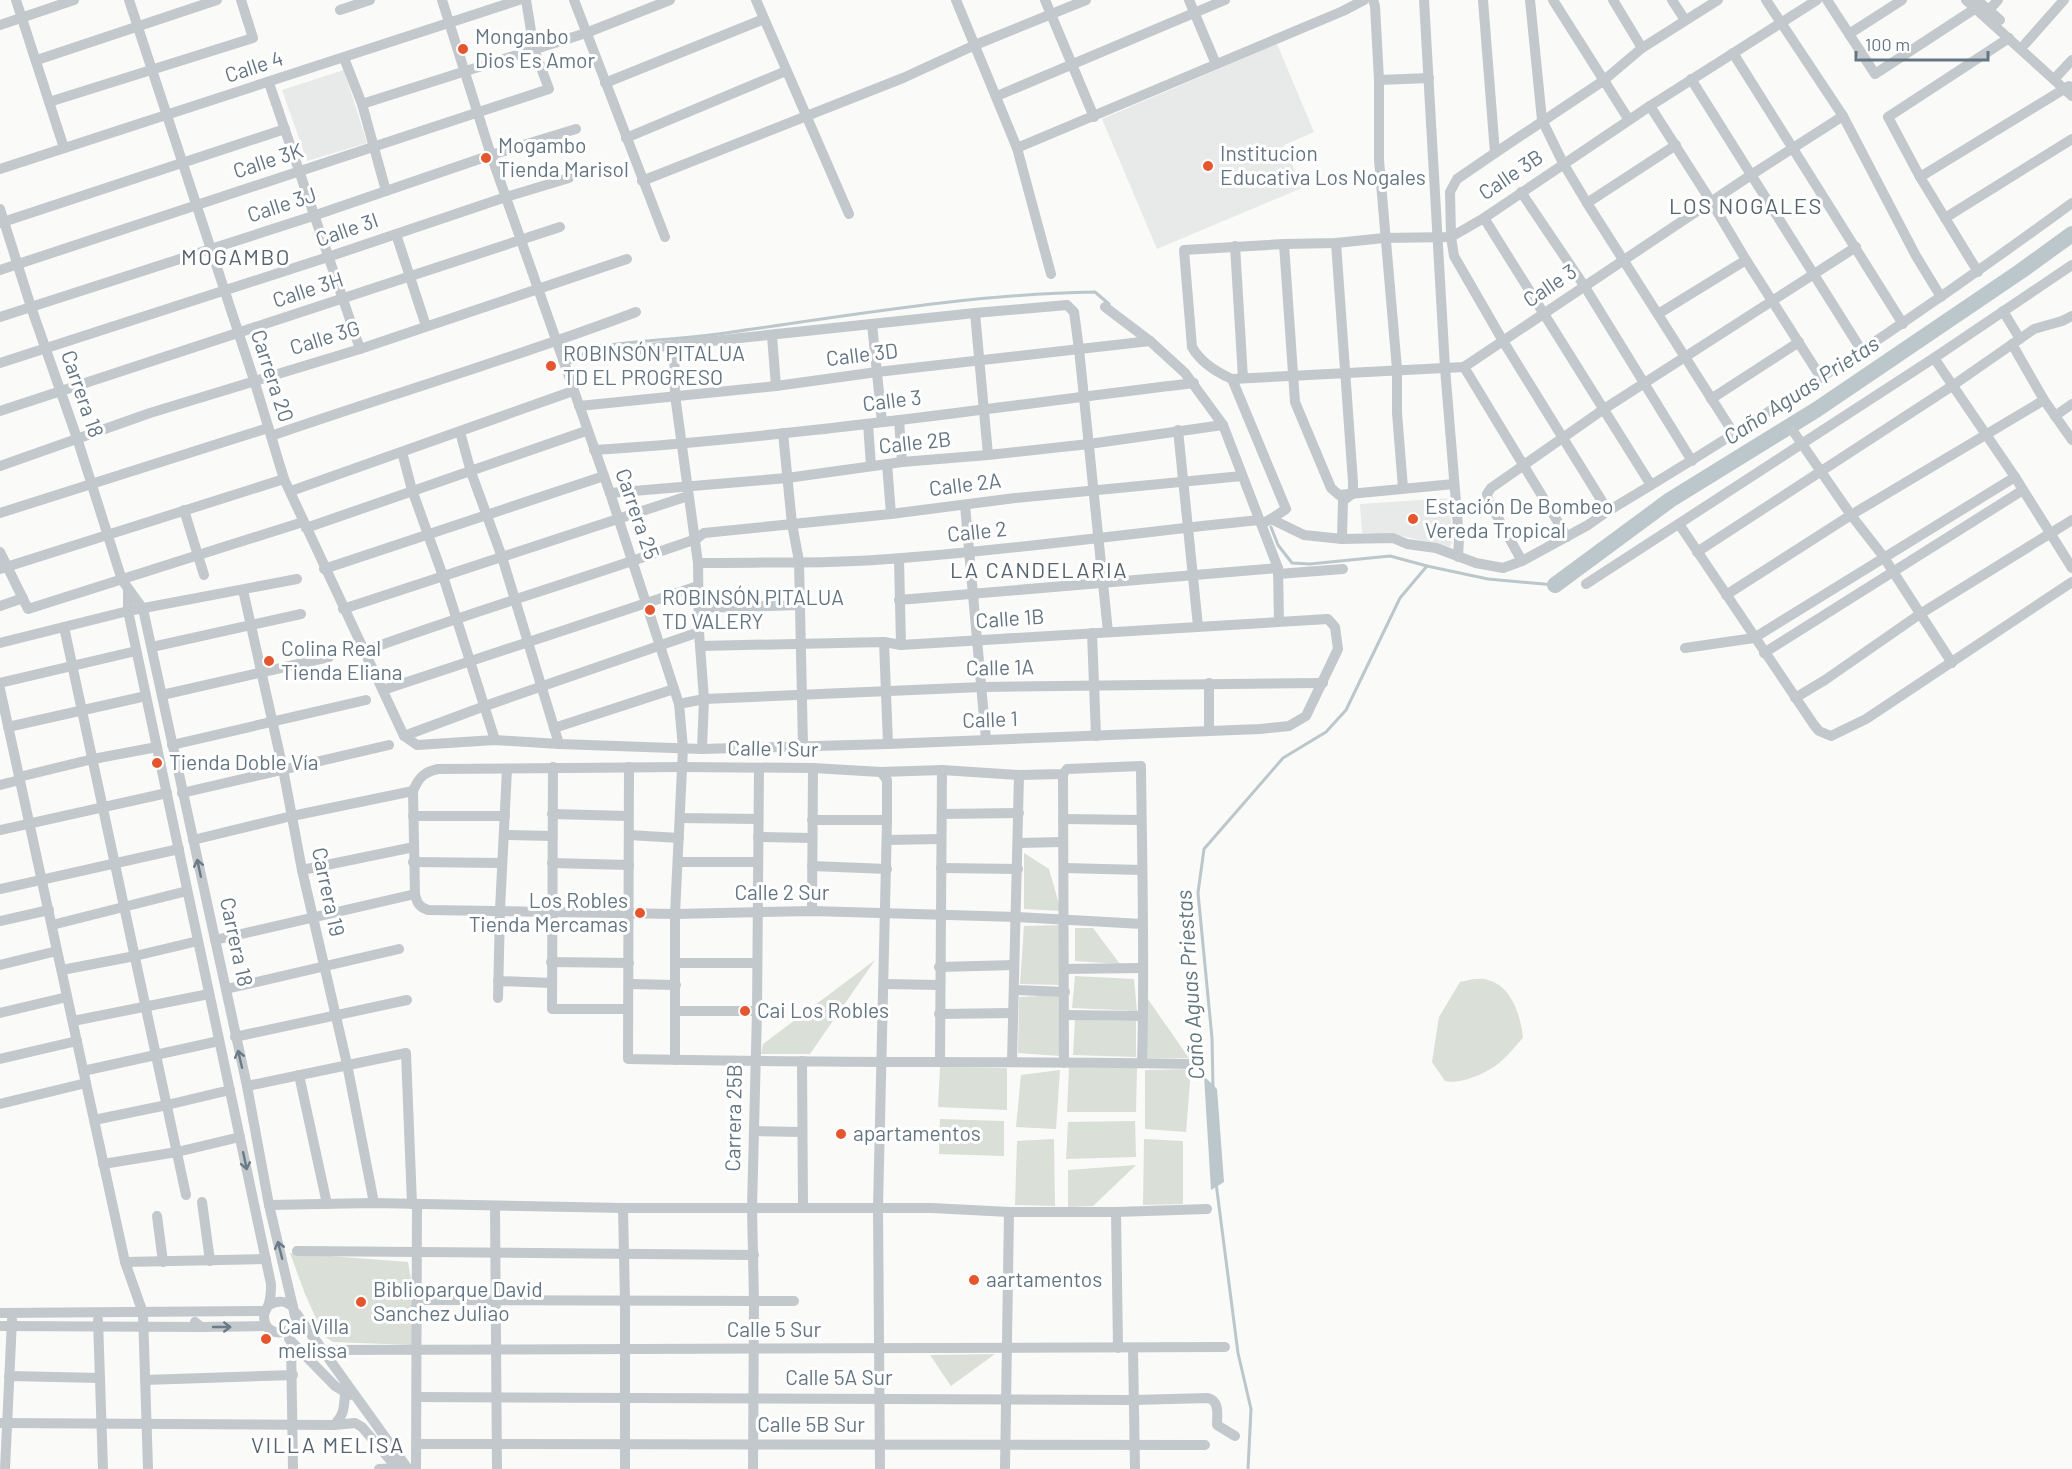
<svg xmlns="http://www.w3.org/2000/svg" width="2072" height="1469" font-family="Barlow,sans-serif">
<style>
.built{fill:#e8e9e9}
.green{fill:#dadfd7}
.water{fill:#bbc7cb}
.lines{fill:none;stroke-linecap:round;stroke-linejoin:round}
.stream{stroke:#bbc7cb;stroke-width:3}
.river{stroke:#bbc7cb;stroke-width:16}
.minor{stroke:#c3c8cc;stroke-width:10}
.oneway{stroke:#6a7a87}
.poi-dot{fill:#e4572e;stroke:#fff;stroke-width:2}
.labels{text-anchor:middle;stroke-width:6;stroke-linejoin:round;paint-order:stroke}
.poi-label{font-size:21px;fill:#657683;stroke:#fff;text-anchor:start}
.street-label{font-size:21px;fill:#657683;stroke:#fff}
.neighbourhood-label{font-size:22px;letter-spacing:1.5px;fill:#57646e;stroke:#fff}
.water-label{font-size:22px;font-style:italic;fill:#60757c;stroke:#fff}
</style>
<rect width="100%" height="100%" fill="#fafaf8"/>
<g class="built">
<path d="M1277,44L1314,132L1284,145L1302,188L1157,249L1102,119Z"/>
<path d="M344,70L367,143L307,161L282,90Z"/>
<path d="M1450,498L1452,542L1450,547L1402,536L1362,533L1360,504Z"/>
</g>
<g class="green">
<path d="M1024,853L1049,869L1061,911L1024,909Z"/>
<path d="M1064,925L1061,985L1020,984L1024,926Z"/>
<path d="M1075,928H1093L1120,964L1075,961Z"/>
<path d="M875,960L810,1054H761L763,1044Z"/>
<path d="M1075,976L1134,979L1137,1011L1072,1008Z"/>
<path d="M1474,979C1478,979 1484,978 1488,980C1512,986 1521,1017 1523,1038C1515,1046 1508,1056 1499,1063C1487,1073 1460,1085 1445,1081L1432,1062L1439,1017L1460,982Z"/>
<path d="M1062,995L1060,1056L1018,1053L1019,997Z"/>
<path d="M1147,998L1189,1058H1146Z"/>
<path d="M1075,1020L1136,1021V1057L1073,1055Z"/>
<path d="M940,1067L1007,1068V1110L938,1107Z"/>
<path d="M1069,1067L1137,1068L1136,1112H1067Z"/>
<path d="M1191,1069L1186,1132L1145,1129V1070Z"/>
<path d="M1060,1070L1056,1129L1016,1127L1021,1075Z"/>
<path d="M940,1119L1004,1121V1156L939,1154Z"/>
<path d="M1135,1121L1136,1157L1066,1159L1068,1122Z"/>
<path d="M1054,1139L1055,1206L1015,1205L1017,1141Z"/>
<path d="M1144,1139L1183,1141V1204L1143,1205Z"/>
<path d="M1136,1165L1093,1206L1068,1207V1170Z"/>
<path d="M290,1253L408,1262L412,1285V1345L333,1342L324,1336L305,1294Z"/>
<path d="M995,1354L951,1386L930,1355Z"/>
</g>
<path class="water" d="M1204,1076L1217,1089L1224,1182L1211,1190Z"/>
<g class="lines">
<g class="stream">
<path d="M573,350C625,341 679,340 732,332C852,315 973,294 1095,292L1109,304"/>
<path d="M1271,527L1278,545L1292,563L1310,564L1390,556L1427,566"/>
<path d="M1213,1089L1212,1038L1198,893L1204,849L1283,758L1326,732L1346,710L1400,598L1427,566L1488,579L1555,585"/>
<path d="M1216,1183L1238,1353L1251,1409L1248,1469"/>
</g>
<path class="river" d="M1555,585L1670,500L1816,410L2021,271L2072,234"/>
<g class="minor">
<path d="M16,0L64,148"/>
<path d="M129,0L254,380L284,479L404,736L417,745L495,740L559,744L702,749L888,744L1260,729L1289,726L1306,716L1338,649L1335,627L1328,619L901,645L884,642L700,646"/>
<path d="M442,0L491,155L610,493L679,704L683,748L675,914V1060"/>
<path d="M574,0L665,237"/>
<path d="M756,0L849,214"/>
<path d="M956,0L1017,148L1051,274"/>
<path d="M1045,0L1094,117"/>
<path d="M1189,0L1216,64"/>
<path d="M1373,0L1375,6L1379,80V160L1397,369V413L1403,488"/>
<path d="M1424,0L1445,368L1459,539L1458,557"/>
<path d="M1483,0L1495,153"/>
<path d="M1530,0L1542,120L1563,163L1587,203L1734,434"/>
<path d="M1553,0L1629,120"/>
<path d="M1613,0L1642,48"/>
<path d="M1672,0L1685,20"/>
<path d="M1766,0L1843,116L1916,256L1941,297"/>
<path d="M1817,0L1650,106L1484,218L1451,237L1384,238L1336,243L1284,244L1184,250L1192,347C1201,363 1216,372 1232,379L1464,367L1751,175L1843,116"/>
<path d="M1827,0L1875,74L1976,8"/>
<path d="M1966,0L2072,96"/>
<path d="M1977,0L2000,20"/>
<path d="M340,10L370,0"/>
<path d="M1989,10L1998,0"/>
<path d="M0,25L74,0"/>
<path d="M1849,34L1902,0"/>
<path d="M2025,44L2064,0"/>
<path d="M1733,53L1903,324"/>
<path d="M344,58L362,104L386,191"/>
<path d="M37,60L217,0"/>
<path d="M2058,75L2072,60"/>
<path d="M1691,79L1862,351"/>
<path d="M1379,80L1429,78"/>
<path d="M269,83L360,349"/>
<path d="M605,83L764,19"/>
<path d="M997,96L1225,0"/>
<path d="M49,102L253,38L241,0"/>
<path d="M362,104L586,33L670,0"/>
<path d="M1650,106L1712,203L1746,260L1820,376"/>
<path d="M626,138L786,71"/>
<path d="M1017,148L1343,11L1364,0"/>
<path d="M0,169L519,0"/>
<path d="M1920,177L2069,86"/>
<path d="M642,181L903,78L975,45L1086,0"/>
<path d="M1521,192L1585,287L1692,461"/>
<path d="M1587,203L1676,145"/>
<path d="M0,209L31,307L77,438L122,580L143,609L247,1086L269,1205L293,1307"/>
<path d="M1484,218L1651,485"/>
<path d="M1945,218L2072,139"/>
<path d="M0,223L285,129"/>
<path d="M396,234L426,326"/>
<path d="M1336,243L1353,482V493L1343,501L1342,539"/>
<path d="M1284,244L1295,402L1331,488L1339,495L1454,484"/>
<path d="M1235,246L1243,378"/>
<path d="M0,270L549,89L534,49L526,0"/>
<path d="M1978,272L1920,177L1888,117L2009,38"/>
<path d="M1105,307L1150,341L1185,373L1223,425L1278,568L1279,621"/>
<path d="M2003,311L2020,339"/>
<path d="M975,313L988,455"/>
<path d="M1658,314L1746,260"/>
<path d="M0,317L313,216L491,155L576,129"/>
<path d="M872,324L882,422"/>
<path d="M772,336L776,386"/>
<path d="M2012,344L2044,400L2072,440"/>
<path d="M674,345L675,395L698,563L699,632L704,699L702,749"/>
<path d="M1934,358L2015,477L2072,568"/>
<path d="M563,360L674,345L975,313L1067,305L1074,312L1079,349L1108,632"/>
<path d="M0,363L328,257L506,197L569,178"/>
<path d="M1464,367L1567,537"/>
<path d="M1232,379L1286,509L1271,519"/>
<path d="M1711,399L1799,342"/>
<path d="M579,406L776,386L877,372L1150,341"/>
<path d="M0,411L560,227"/>
<path d="M2055,416L2072,404"/>
<path d="M899,420L902,462"/>
<path d="M868,424L871,466"/>
<path d="M1178,430L1198,626"/>
<path d="M1793,431L1851,515L1883,556L1952,663"/>
<path d="M460,432L471,472L502,557L559,744"/>
<path d="M783,433L792,524L799,561L803,746"/>
<path d="M271,436C392,394 515,358 636,312"/>
<path d="M594,450C795,437 994,407 1194,383"/>
<path d="M402,452L412,490L443,576L495,740"/>
<path d="M887,464L891,514"/>
<path d="M0,466L150,413L360,349L627,259"/>
<path d="M291,491L573,391"/>
<path d="M610,493L787,478L902,462L988,455L1089,444L1223,425"/>
<path d="M965,505L986,740"/>
<path d="M184,510L204,575"/>
<path d="M1608,511L1503,341L1454,256L1451,237L1450,192L1457,179L1495,153L1603,81L1642,48L1718,0"/>
<path d="M0,513L268,428"/>
<path d="M1679,524L1814,725L1819,731L1831,736L1866,719L2072,582"/>
<path d="M306,528L586,431"/>
<path d="M0,552L28,609L303,522"/>
<path d="M1697,552L1952,386L2034,329L2062,321L2072,316"/>
<path d="M899,559L901,645"/>
<path d="M1522,561L1488,500L1487,494L1491,488L1604,409L1856,247"/>
<path d="M698,563C766,562 835,564 902,558C1022,549 1140,532 1259,520L1263,523L1271,519L1304,535L1342,539L1393,538L1407,544L1436,548L1476,563L1503,568L1522,561L1588,525L1608,511C1768,416 1922,313 2072,203"/>
<path d="M0,569L284,479"/>
<path d="M324,569L604,476"/>
<path d="M1278,574L1343,569"/>
<path d="M1586,584L1934,358L2072,265"/>
<path d="M243,590L283,769L302,870L347,1064L374,1203"/>
<path d="M128,591V611L271,1284C271,1290 271,1297 269,1303C268,1308 264,1311 264,1316C264,1337 289,1337 296,1321L293,1307C285,1300 278,1300 269,1305"/>
<path d="M1726,595L1851,515L2044,400"/>
<path d="M899,600L1278,568"/>
<path d="M0,606L23,598"/>
<path d="M699,608L800,605"/>
<path d="M343,609L688,496"/>
<path d="M64,627L186,1195"/>
<path d="M1092,633L1096,736"/>
<path d="M884,642L888,744"/>
<path d="M0,643L128,611L297,579"/>
<path d="M152,647L301,614"/>
<path d="M1685,648L1754,638L2015,477"/>
<path d="M364,651C474,611 586,578 696,539L704,533L891,514L1015,498L1242,476"/>
<path d="M1764,653L2023,490"/>
<path d="M0,683L136,651"/>
<path d="M1209,683V731"/>
<path d="M0,689L125,1262L143,1313L148,1469"/>
<path d="M383,690L698,586"/>
<path d="M162,695L329,657"/>
<path d="M1795,698L1825,680L1920,614L2072,520"/>
<path d="M679,704L704,699L982,687L1323,683"/>
<path d="M8,727L146,696"/>
<path d="M554,728L674,689"/>
<path d="M404,736L485,706L699,632"/>
<path d="M172,745L366,700"/>
<path d="M553,767L552,1009H628"/>
<path d="M629,767L628,1059C817,1063 1006,1061 1195,1064"/>
<path d="M1063,774L1064,1063"/>
<path d="M19,777L93,759L157,747"/>
<path d="M0,785L20,780"/>
<path d="M182,793L389,745"/>
<path d="M552,814L628,816"/>
<path d="M942,814L1019,813"/>
<path d="M413,816H505"/>
<path d="M680,818L758,819"/>
<path d="M1063,819L1141,820"/>
<path d="M812,820H887"/>
<path d="M0,830L167,793"/>
<path d="M504,835L552,836"/>
<path d="M629,835L679,838"/>
<path d="M758,837L812,838"/>
<path d="M193,840L292,816L413,791"/>
<path d="M887,840L941,839"/>
<path d="M1018,843L1063,842"/>
<path d="M413,862L502,863"/>
<path d="M678,862H758"/>
<path d="M552,863L629,865"/>
<path d="M812,866L887,869"/>
<path d="M941,868L1018,869"/>
<path d="M1064,868L1142,870"/>
<path d="M302,870L414,847"/>
<path d="M0,889L179,849"/>
<path d="M812,911L813,768"/>
<path d="M0,921L49,910"/>
<path d="M52,925L187,891"/>
<path d="M215,940L415,894"/>
<path d="M551,962L629,963"/>
<path d="M676,963H757"/>
<path d="M0,965L57,951"/>
<path d="M939,967L1014,965"/>
<path d="M1064,969L1143,968"/>
<path d="M62,970L135,956L198,941"/>
<path d="M498,981L552,983"/>
<path d="M629,984L676,985"/>
<path d="M884,984L939,985"/>
<path d="M226,989L399,949"/>
<path d="M1014,990L1065,992"/>
<path d="M498,998L500,910L507,769"/>
<path d="M676,1011H757"/>
<path d="M0,1013L67,997"/>
<path d="M939,1014L1013,1013"/>
<path d="M1064,1015L1143,1016"/>
<path d="M73,1021L209,994"/>
<path d="M235,1037L407,1000"/>
<path d="M0,1059L77,1041"/>
<path d="M940,1060L942,770"/>
<path d="M802,1061L803,1208"/>
<path d="M1012,1061L1019,775"/>
<path d="M1142,1063C1145,964 1142,865 1141,766L1067,769L1063,774L1019,775L942,770L881,772L813,768L682,767L438,769C424,772 419,777 413,791L415,894C417,903 419,907 428,910L675,914L812,911L1017,917L1142,924"/>
<path d="M83,1071L219,1041"/>
<path d="M299,1075L327,1204"/>
<path d="M247,1086L406,1053L412,1204"/>
<path d="M0,1104L86,1083"/>
<path d="M94,1120L167,1105L230,1090"/>
<path d="M754,1131L802,1132"/>
<path d="M103,1164L177,1152L240,1137"/>
<path d="M202,1202L210,1261"/>
<path d="M269,1205L374,1203L623,1208H932L1009,1212H1116L1207,1209"/>
<path d="M495,1206L497,1469"/>
<path d="M623,1208L625,1300V1469"/>
<path d="M1116,1212L1118,1348"/>
<path d="M157,1216L163,1262"/>
<path d="M297,1251L754,1255"/>
<path d="M125,1262L266,1259"/>
<path d="M417,1300L794,1301"/>
<path d="M0,1313L265,1311"/>
<path d="M296,1313L408,1469"/>
<path d="M98,1320L103,1469"/>
<path d="M195,1322L201,1327L266,1326"/>
<path d="M0,1326L201,1327"/>
<path d="M289,1339L335,1386L350,1395"/>
<path d="M291,1341L293,1469"/>
<path d="M1133,1348L1135,1469"/>
<path d="M322,1350L1225,1347"/>
<path d="M9,1376L100,1378"/>
<path d="M145,1380L293,1375"/>
<path d="M417,1397L1134,1400L1208,1398C1220,1401 1217,1415 1217,1425L1235,1436"/>
<path d="M0,1423L334,1425C344,1415 344,1408 345,1394"/>
<path d="M334,1425L355,1423L362,1427L398,1469"/>
<path d="M417,1444L1205,1445"/>
<path d="M5,1469L12,1320"/>
<path d="M379,1469L397,1468"/>
<path d="M416,1469L417,1204"/>
<path d="M753,1469L754,1301L752,1208L757,1011L759,768"/>
<path d="M880,1469L878,1208L887,820V780L881,772"/>
<path d="M1005,1469L1009,1212"/>
</g>
</g>
<defs><path id="oneway-shaft" d="M-6 0H5M1.5-3L5.5 0L1.5 3" fill="none" stroke-width="1.6" stroke-linecap="round" stroke-linejoin="round" transform="scale(1.5)"/></defs>
<g class="oneway">
<use href="#oneway-shaft" transform="translate(199 868) rotate(-102)"/>
<use href="#oneway-shaft" transform="translate(240 1059) rotate(-103)"/>
<use href="#oneway-shaft" transform="translate(245 1161) rotate(78)"/>
<use href="#oneway-shaft" transform="translate(280 1250) rotate(-104)"/>
<use href="#oneway-shaft" transform="translate(222 1327)"/>
</g>
<g class="poi-dot">
<circle cx="463" cy="49" r="6"/>
<circle cx="486" cy="158" r="6"/>
<circle cx="1208" cy="166" r="6"/>
<circle cx="551" cy="366" r="6"/>
<circle cx="1413" cy="519" r="6"/>
<circle cx="650" cy="610" r="6"/>
<circle cx="269" cy="661" r="6"/>
<circle cx="157" cy="763" r="6"/>
<circle cx="640" cy="913" r="6"/>
<circle cx="745" cy="1011" r="6"/>
<circle cx="841" cy="1134" r="6"/>
<circle cx="974" cy="1280" r="6"/>
<circle cx="361" cy="1302" r="6"/>
<circle cx="266" cy="1339" r="6"/>
</g>
<g class="labels">
<g class="poi-label">
<text x="475" y="44">Monganbo<tspan x="475" dy="24">Dios Es Amor</tspan></text>
<text x="498" y="153">Mogambo<tspan x="498" dy="24">Tienda Marisol</tspan></text>
<text x="1220" y="161">Institucion<tspan x="1220" dy="24">Educativa Los Nogales</tspan></text>
<text x="563" y="361">ROBINSÓN PITALUA<tspan x="563" dy="24">TD EL PROGRESO</tspan></text>
<text x="1425" y="514">Estación De Bombeo<tspan x="1425" dy="24">Vereda Tropical</tspan></text>
<text x="662" y="605">ROBINSÓN PITALUA<tspan x="662" dy="24">TD VALERY</tspan></text>
<text x="281" y="656">Colina Real<tspan x="281" dy="24">Tienda Eliana</tspan></text>
<text x="169" y="770">Tienda Doble Vía</text>
<text x="628" y="908" text-anchor="end">Los Robles<tspan x="628" dy="24">Tienda Mercamas</tspan></text>
<text x="757" y="1018">Cai Los Robles</text>
<text x="853" y="1141">apartamentos</text>
<text x="986" y="1287">aartamentos</text>
<text x="373" y="1297">Biblioparque David<tspan x="373" dy="24">Sanchez Juliao</tspan></text>
<text x="278" y="1334">Cai Villa<tspan x="278" dy="24">melissa</tspan></text>
</g>
<g class="street-label">
<text transform="translate(254 67) rotate(-18)" y="7">Calle 4</text>
<text transform="translate(268 161) rotate(-18)" y="7">Calle 3K</text>
<text transform="translate(1511 175) rotate(-34)" y="7">Calle 3B</text>
<text transform="translate(282 205) rotate(-18)" y="7">Calle 3J</text>
<text transform="translate(347 230) rotate(-19)" y="7">Calle 3I</text>
<text transform="translate(1550 286) rotate(-34)" y="7">Calle 3</text>
<text transform="translate(308 290) rotate(-18)" y="7">Calle 3H</text>
<text transform="translate(325 338) rotate(-17)" y="7">Calle 3G</text>
<text transform="translate(862 355) rotate(-7)" y="7">Calle 3D</text>
<text transform="translate(272 376) rotate(72)" y="7">Carrera 20</text>
<text transform="translate(82 394) rotate(71)" y="7">Carrera 18</text>
<text transform="translate(892 401) rotate(-7)" y="7">Calle 3</text>
<text transform="translate(915 443) rotate(-6)" y="7">Calle 2B</text>
<text transform="translate(965 485) rotate(-7)" y="7">Calle 2A</text>
<text transform="translate(637 514) rotate(71)" y="7">Carrera 25</text>
<text transform="translate(977 532) rotate(-6)" y="7">Calle 2</text>
<text transform="translate(1010 619) rotate(-4)" y="7">Calle 1B</text>
<text transform="translate(1000 668) rotate(-1)" y="7">Calle 1A</text>
<text transform="translate(990 720) rotate(-2)" y="7">Calle 1</text>
<text transform="translate(773 749) rotate(1)" y="7">Calle 1 Sur</text>
<text transform="translate(328 892) rotate(78)" y="7">Carrera 19</text>
<text x="782" y="900">Calle 2 Sur</text>
<text transform="translate(236 942) rotate(78)" y="7">Carrera 18</text>
<text transform="translate(734 1118) rotate(-89)" y="7">Carrera 25B</text>
<text x="774" y="1337">Calle 5 Sur</text>
<text x="839" y="1385">Calle 5A Sur</text>
<text x="811" y="1432">Calle 5B Sur</text>
</g>
<g class="neighbourhood-label">
<text x="1746" y="214">LOS NOGALES</text>
<text x="236" y="265">MOGAMBO</text>
<text x="1039" y="578">LA CANDELARIA</text>
<text x="328" y="1453">VILLA MELISA</text>
</g>
<g class="water-label">
<text transform="translate(1801 390) rotate(-33)" y="8">Caño Aguas Prietas</text>
<text transform="translate(1190 985) rotate(-94)" y="8">Caño Aguas Priestas</text>
</g>
</g>
<path d="M1856 51v9h132v-9" fill="none" stroke="#657683" stroke-width="3"/>
<text x="1865" y="51" font-size="18" fill="#657683" stroke="#ffffff" stroke-width="4.5" paint-order="stroke">100 m</text>
</svg>
